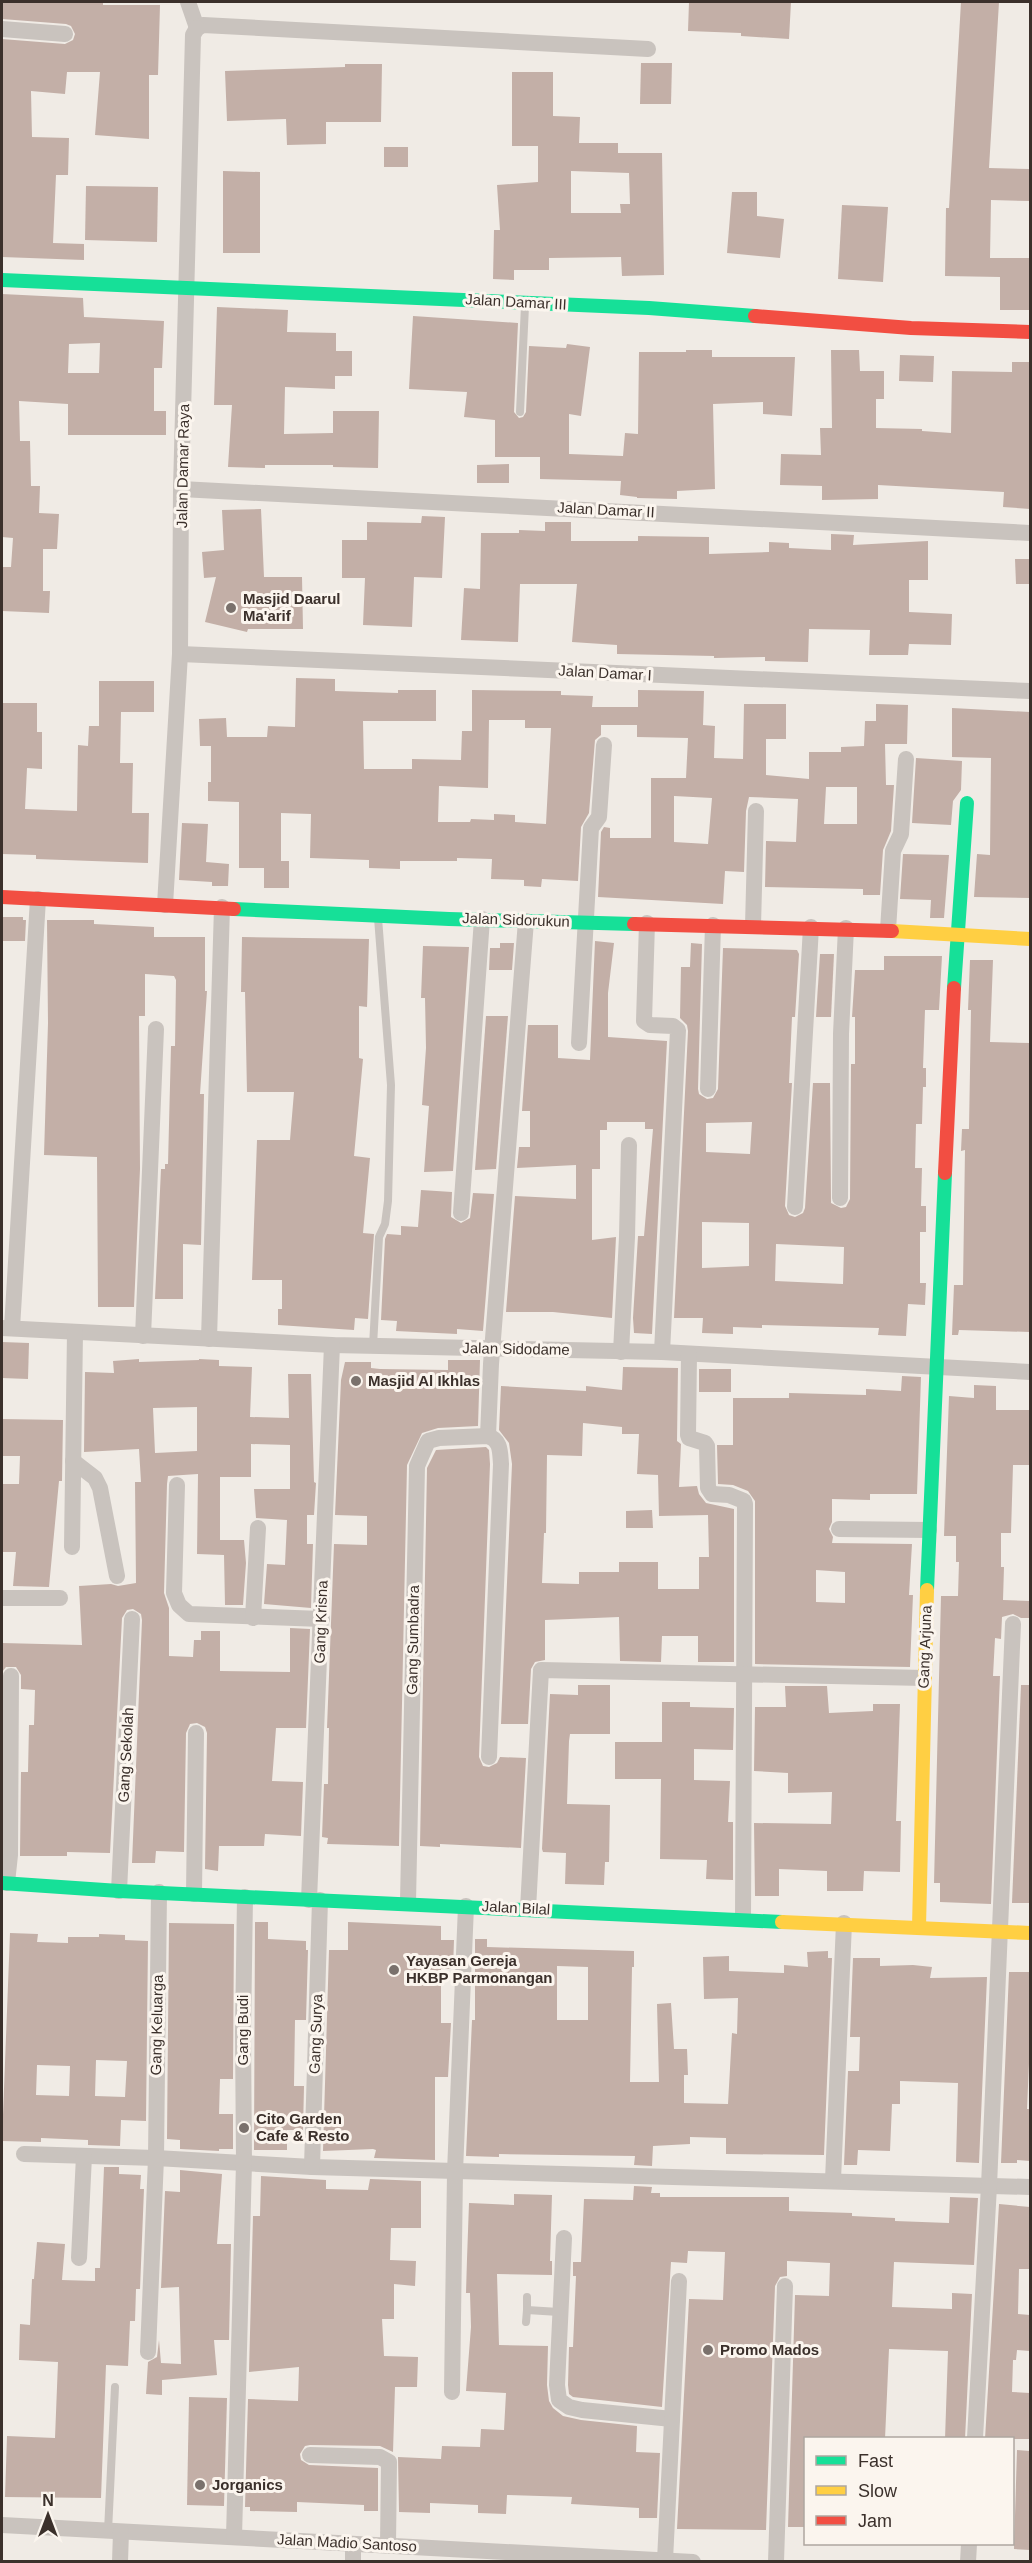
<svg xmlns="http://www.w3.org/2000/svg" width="1032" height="2563" font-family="Helvetica,sans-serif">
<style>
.building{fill:#c3afa7;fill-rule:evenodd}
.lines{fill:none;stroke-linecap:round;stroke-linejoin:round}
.lane{stroke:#c9c3be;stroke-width:8}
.street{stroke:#c9c3be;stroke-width:16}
.fast{stroke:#16e098;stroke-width:14}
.slow{stroke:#ffcf43;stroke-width:14}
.jam{stroke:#f24e42;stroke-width:14}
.poi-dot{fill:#7a716c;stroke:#fbf5ee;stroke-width:2}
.labels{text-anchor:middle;stroke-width:6;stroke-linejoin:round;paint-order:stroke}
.street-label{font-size:15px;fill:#3b302b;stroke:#fbf5ee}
.poi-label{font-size:15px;font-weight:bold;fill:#3b302b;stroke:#fbf5ee;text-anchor:start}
</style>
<rect width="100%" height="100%" fill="#f0ebe5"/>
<g class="building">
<path d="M2,2H103V5H160L158,75H149V139L95,135L100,72H67L65,94L31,91L32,137L69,138L68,175H56L53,243L84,244V260L2,257V39L65,44L73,40L75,34L71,26L66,24L2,19Z"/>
<path d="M689,2H791L789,39L741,36V33L688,31Z"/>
<path d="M961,2H999L989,168L1030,169V201L991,200L990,258H1030V310H1000V277L945,276L946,208H949Z"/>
<path d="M641,63H672L671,104H640Z"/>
<path d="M345,64H382L381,122H326V144L287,145L286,119L227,121L225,71L345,67Z"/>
<path d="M512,72H553V116L580,117L579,143H618V153H662L664,275L622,276L621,257L549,258V270H514V280L493,279L494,230H500L497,185L538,182V146H512ZM571,171L629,173L630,204H620L621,213H571Z"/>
<rect x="384" y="147" width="24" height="20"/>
<path d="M223,171L260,172V253H223Z"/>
<path d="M86,186L158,187L157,242L85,240Z"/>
<path d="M732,192H757V216L784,219L780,258L727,253Z"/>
<path d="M842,205L888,207L883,282L838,279Z"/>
<path d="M2,294L83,298L84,317L164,321L162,368H154V411H166V435H68V404L19,401L20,441H30L31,486H40L39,513L59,514L57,549H43V591H50L49,613L2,611V567H11L13,538L2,537ZM100,343L99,373H68L69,344Z"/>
<path d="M217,307L288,310L287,332L336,333V351H352V376H335V389L285,387L284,434L333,433V411H379L378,468L333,467V465H265V468L228,467L232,405H214Z"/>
<path d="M413,316L518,323L514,412L519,418L523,417L526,412L529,346L566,348L567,344L590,347L581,416L569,414V454L623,456L625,433L638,434L639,352H686V350H712V357H795L792,416L763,414V402L713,404L715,489L677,491V499L637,498V497L620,495L621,481L540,479V457H495V420L464,417L467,392L409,389Z"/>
<path d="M831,350H859L860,371H884V399H876V428L922,429V431L951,433L952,371L1012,372V362H1030V509L1003,507L1004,492L878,485V499L822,500V486L780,485L781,454L821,455L820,428H832Z"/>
<path d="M900,355L934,356L933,382L899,381Z"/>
<path d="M509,464V483H477V465Z"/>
<path d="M261,509L264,577H302L303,629H248L247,632L205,622L216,577L204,578L202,552L224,550L222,510Z"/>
<path d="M422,516L445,517L442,578L414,577L412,627L363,625L365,578H342V540H367V522L421,523Z"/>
<path d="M545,522H571V541H638V536L709,537V554L769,552V542L789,543V548L831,550V534L854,535L853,545L928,541V580H909V612L952,614L951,645L909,644L908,655H869L870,630L809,629L808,662L765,661V657L714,658V656L617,654V645L572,642L577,584H520L518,642L461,640L464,588L480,589L481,533H519V530L545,531Z"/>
<path d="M1015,559H1030V584H1016Z"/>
<path d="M296,678L335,679V691L398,693V690H436V721H363L364,769H412V759L461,760L462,731H472V690L561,691V695L593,696L592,707H638V690L704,691L703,725L715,726L714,758L743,759L744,704H786V739H766V775L809,779V752H841V747L864,746L865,721H876V704L908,705L907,744H885L886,785H894L891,831L883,850L880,895H863V889L765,887L766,841L796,842L798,799L749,797L746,811L744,872L725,871L723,904L598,897L601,832L604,827L610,828V838H651V778H686L688,738L637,737V725H601V735L595,740L589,813L581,827L578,881L542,879L541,887L524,886V880L491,879L492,859L457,858V861H400V869L369,868V860L310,858L311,814L281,813V861H289V888H264V868H239V802L208,801V782H211V746H200L199,719L226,718L227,737H267L268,726L295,727ZM489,720H525V728H551L546,824L515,822V815L494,814V820L471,819L470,822H438L439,786L488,788ZM826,787H857V824H824ZM674,796L712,798L708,844L674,842Z"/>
<path d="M99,681H154V712H121L120,763H133L132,813H149L148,863L36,859V855L2,854V703H37V732H42V769L27,768L25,809L77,811L78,745L88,746L89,726H99Z"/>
<path d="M952,708L1030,712V898L974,897L977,854L990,855L991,758L952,757Z"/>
<path d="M916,758L962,761L961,790L953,801L951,825L912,823Z"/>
<path d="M182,823L208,824L206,862L229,864L228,886H212V882L179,880Z"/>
<path d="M903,854L949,855L944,918H930L931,900L900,899Z"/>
<path d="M2,917H23V920H26L25,941H2Z"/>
<path d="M47,920H94V924L154,927V937H205V991H207L200,1094H204L201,1245L183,1244V1299H155L161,1169H165V1164H168L171,1046H175L176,980L174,976L145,974V1016H139L140,1169L134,1307H98L97,1157L44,1155L48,1023Z"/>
<path d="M242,937L369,939L367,1007L359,1006V1058L363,1059L354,1156L370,1158L363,1233L374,1234L368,1319L355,1318L354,1330L278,1325V1309H282V1280H252L257,1140H290L294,1092H247L245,992H241Z"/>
<path d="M595,941L614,943L608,993V1037L667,1041L652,1334L634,1333L633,1318L638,1236H644L653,1129H645V1122H607V1130H600V1169H592V1240L616,1237L612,1318L553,1312H506L515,1196L576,1199V1165L517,1168L519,1147H530V1111H522L528,1025H558V1058L590,1060Z"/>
<path d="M500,943H514L512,970H489L490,948H500Z"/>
<path d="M691,943L702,944L698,1089L699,1094L707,1099L713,1098L718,1089L723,948L797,950L799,954L795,1017H792L789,1083H792L785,1206L789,1215L795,1217L803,1213L805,1208L813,1083H830L831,1203L841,1208L846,1207L850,1199L851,1064H855V1017H852L855,970H884V956H942L939,1010H925L923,1068H926V1087H923L922,1124H916L915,1168H922L921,1206H926V1232H920V1283H926L925,1305L908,1304L906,1336L878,1335L879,1328L762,1325V1328L733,1327V1334L702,1333L703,1318H674L688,1031L687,1025L680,1018L681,967H690ZM752,1122L750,1154L706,1152V1123ZM702,1222L749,1223V1266L702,1268ZM776,1244L844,1247L843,1284L775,1281Z"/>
<path d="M423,946L469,947L453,1171L424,1172L429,1106L422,1105L426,1048L425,998H421Z"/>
<path d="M820,954H834L831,1017H816Z"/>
<path d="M970,960H993L990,1042L1030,1043V1332L959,1330L958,1335H952L954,1285H963L965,1150L961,1151L962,1129H969L971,1010H968Z"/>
<path d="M486,1016H508L496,1169L475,1170Z"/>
<path d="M421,1190L452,1192L451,1217L461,1223L470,1218L473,1193L494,1194L483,1331L457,1329V1334L396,1331L397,1321L381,1320L385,1239L387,1234L401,1235V1226L418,1227Z"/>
<path d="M2,1342L29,1343L28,1379L2,1378Z"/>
<path d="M139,1359V1362L199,1360V1359L219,1360V1366L252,1367L250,1417L289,1418L288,1374H311L314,1482L316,1483L314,1515H307V1544H313L311,1608L264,1604L267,1564L285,1565L287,1520L256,1518L254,1489H290V1445L251,1444V1477H220V1540H244L246,1563L243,1605H225L224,1555L197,1554L198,1474L168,1476L167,1484L164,1593L169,1608V1656L193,1657L194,1640H201V1631H220V1671L290,1672V1628L310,1629L306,1728H276L272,1781L303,1782L301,1836L265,1834L264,1846H219L218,1871L205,1869L207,1733L205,1727L197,1723L190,1724L186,1733L184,1852L156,1851L155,1863H132L142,1620L141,1614L133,1609L127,1610L122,1618L110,1853L67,1852V1856H20L21,1772H28L29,1725H34L35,1690L21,1689V1675L16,1667H6L2,1672V1643L82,1645L79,1586L111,1584L118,1586L136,1583L135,1482H141L139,1449L84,1452L85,1372L114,1373L113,1361ZM197,1407V1451L155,1453L153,1408Z"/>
<path d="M448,1360H480L478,1426L438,1428L422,1433L407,1465L399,1846L327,1844L328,1838L322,1837L324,1784H328L329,1728H327L334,1544L367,1545V1516L335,1515L341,1380L345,1362H371V1368L380,1369L448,1370Z"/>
<path d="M623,1367L678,1368L677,1441L681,1444L679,1487L697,1486L699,1494L706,1503L734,1509V1662H698V1636H662L661,1662L620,1661L619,1617L545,1620V1660L535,1662L531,1669L528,1724H501L512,1464L509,1443L499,1430L501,1386L586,1391V1386L622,1390ZM583,1423L622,1427V1434H639L637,1474L658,1475L659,1516L708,1515L709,1557H699V1589H658V1562H619V1572H579V1584L542,1583L544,1533H546L547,1455L582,1456Z"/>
<rect x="699" y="1369" width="32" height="23"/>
<path d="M902,1376L921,1377L917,1494H870V1500L832,1499V1522L829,1529L833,1537L832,1543L912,1544L909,1595H913L910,1667L755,1664V1501L748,1491L733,1485L718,1484L717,1445H733V1398H789V1393L866,1395V1389L901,1391ZM816,1570L845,1572V1603L816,1602Z"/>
<path d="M974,1385L996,1386V1410H1029V1465H1013L1011,1533H1001V1567H1004L1003,1600L1030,1601V1618H1021L1013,1614L1002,1617L1001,1639L995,1638L993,1676H1000L991,1904L940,1902V1883H934L941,1596H958L959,1562H956V1536H944L949,1396L974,1398Z"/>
<path d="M2,1419L63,1420L62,1481H59L49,1587L13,1586L16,1552H2V1484H19L20,1456H2Z"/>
<path d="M486,1447L489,1450L490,1464L479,1757L483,1766L489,1767L497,1763L500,1757L526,1758L521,1848L440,1844V1847L420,1846L427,1468L436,1450Z"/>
<path d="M652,1510L653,1528H626V1511Z"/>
<path d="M578,1685H610V1734H570L569,1741L567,1804L610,1805L609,1862H605L604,1885L565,1884L566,1853L543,1852L542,1849L550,1694L578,1695Z"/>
<path d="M1021,1685H1030V1903H1012Z"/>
<path d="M785,1686H827L829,1713L873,1711V1704H900L896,1821H901L900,1872L864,1871L863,1891H827V1871L779,1869V1896H755L754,1823L831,1824L832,1792L788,1793V1773L754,1771L755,1707H786Z"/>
<path d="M662,1702H690V1707L734,1708L733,1750L694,1749V1780L730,1781L728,1822H733V1880L706,1879L707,1860L660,1859L661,1779H615V1742H662Z"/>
<path d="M255,1922H268V1939L306,1941V1950H308L306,2020H295L294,2086H304L303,2130H287V2150H254Z"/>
<path d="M348,1922L441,1926V1940H454L453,1969H441V2023H451L448,2077H435V2160L374,2158L376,2150L373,2149L323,2151L329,1950H348Z"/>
<path d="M169,1923L234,1924L233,2079H220L219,2114H233V2149H219V2151L180,2149V2140L167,2139Z"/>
<path d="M10,1933L38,1934L37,1942L68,1943V1937H99V1934L125,1935V1940L148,1941L146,2121L121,2120L120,2146L88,2145V2140L41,2138V2142L2,2141ZM96,2060L127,2061L125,2097L95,2096ZM37,2065L70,2066L69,2096L36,2095Z"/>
<path d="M475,1939H487V1947L634,1951V1967H632L630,2082H659L657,2004L671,2003L674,2049H687L688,2075H684V2103L728,2104L732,2033L737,2034L738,1998L704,1999L703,1957L729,1956V1971L784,1973V1965L808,1967L807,1952L828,1951V1958H832L824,2155L726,2154V2138L690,2137V2144L653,2146L652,2166L634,2165L635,2156L499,2154V2157L466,2156L472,2020H475ZM557,1966L588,1967V2020H557Z"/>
<path d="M853,1958H880V1966L913,1965L932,1967L930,1978L987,1977L979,2163L956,2162L958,2083L900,2081V2104H892L890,2151L858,2150L857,2165H844L848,2071H859L860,2037H850Z"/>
<path d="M1009,1972H1030V2041L1027,2109H1030V2161L1017,2160V2163H1001Z"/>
<path d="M104,2167H119V2174L141,2175L140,2189H144L140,2289H136L135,2321H130L128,2366L106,2365L101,2498L5,2497L7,2436L55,2438L58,2362L19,2360L20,2324L30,2325L32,2279H34L37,2242L65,2244L62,2280L95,2281V2268H100Z"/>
<path d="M180,2170L222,2174L217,2244H231L229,2340H214L217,2375L162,2380V2395L146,2394L148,2362L157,2357L159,2340L161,2363L181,2364L179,2287L161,2288L165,2191L180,2192Z"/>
<path d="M261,2176L326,2180V2189L368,2190L370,2179L421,2181V2228H391L390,2260L416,2261L415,2286L394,2284V2319H382L384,2356L418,2357L417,2387H395L393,2452L380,2446L310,2445L305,2446L300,2454L301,2460L309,2465L378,2468V2511H364V2505L297,2502V2512L250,2511V2507H245L248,2399L298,2401L299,2367L249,2372L253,2216H260Z"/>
<path d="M634,2186L652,2187L651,2193H660V2197H789V2211L852,2213V2216L895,2218V2221L949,2223L950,2197L978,2198L974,2265L894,2262L892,2307L952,2309V2293L972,2294L965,2439H945L948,2351L889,2349L885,2439H806V2527H788L795,2295L829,2296L830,2263L787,2261V2276L780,2277L775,2286L766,2530L677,2529L689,2299L723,2300L725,2252L688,2251L687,2263L671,2262L662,2407L573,2397L569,2394L568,2385L569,2347H573L576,2276H573V2262H581L584,2199L633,2200Z"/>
<path d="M514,2194L552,2195L550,2261H552V2275L497,2274L499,2345L548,2346L547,2385L549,2401L553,2408L563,2416L581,2420L637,2426L636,2452L660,2453L657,2518H639V2508L571,2504L572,2497L507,2495L506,2514L478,2513V2505L430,2503V2513L399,2512L398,2457L441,2459L442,2446L480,2447L481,2429L504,2430L506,2393L466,2391L471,2327L470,2293H466L467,2259L469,2203L514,2205Z"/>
<path d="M999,2204L1030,2207V2269H1019L1018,2314L1030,2315V2351L1017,2350L1016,2360H1013L1012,2392L1030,2393V2439H985Z"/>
<path d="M189,2397L227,2398L224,2506L187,2505Z"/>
<path d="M1017,2450L1030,2451V2550L1014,2549Z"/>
</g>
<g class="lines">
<g class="lane">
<path d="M520,412L525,306"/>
<path d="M373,1346L379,1237L385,1224L388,1201L391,1085L378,918"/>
<path d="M527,2297V2310"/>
<path d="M526,2322L527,2310L559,2312"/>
<path d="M108,2531L115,2387"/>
</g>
<g class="street">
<path d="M188,2L197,28"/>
<path d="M197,28L203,25L648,49"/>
<path d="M2,29L65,34"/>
<path d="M181,489L1030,533"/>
<path d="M180,654L1030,691"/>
<path d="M165,905L180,654L181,489L193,35L197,28"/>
<path d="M647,923L644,1021L650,1025L673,1026L678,1030L662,1352"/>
<path d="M753,926L756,811"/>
<path d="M888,930L893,851L901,834L906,759"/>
<path d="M579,1043L591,828L599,817L604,745"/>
<path d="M708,1089L713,925"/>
<path d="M840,1198L841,1034L846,928"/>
<path d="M795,1207L811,927"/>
<path d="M461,1213L482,919"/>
<path d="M2,1328L332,1345L662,1352L1030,1372"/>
<path d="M12,1328L38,899"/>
<path d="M143,1336L156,1029"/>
<path d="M209,1339L222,907"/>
<path d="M621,1352L627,1237L629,1145"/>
<path d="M689,1354L688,1435L689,1438L705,1443L707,1446L708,1488L712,1494L729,1495L744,1501L745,1504L743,1918"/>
<path d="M488,1436L491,1364L526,921"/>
<path d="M73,1461L95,1478L100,1488L117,1576"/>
<path d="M177,1485L174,1593L179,1605L189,1614L322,1619"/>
<path d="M839,1529L929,1530"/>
<path d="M72,1547L75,1332"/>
<path d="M2,1598H60"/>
<path d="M253,1618L258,1528"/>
<path d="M7,1883L10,1855L11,1676"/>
<path d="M119,1891L132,1619"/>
<path d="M194,1894L196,1733"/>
<path d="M309,1900L332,1345"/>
<path d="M408,1902L417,1466L428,1441L439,1438L488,1436C501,1440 500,1452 501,1464L489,1757"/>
<path d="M528,1909L541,1670L924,1678"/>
<path d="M24,2154L156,2158L312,2167L1030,2187"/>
<path d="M312,2167L320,1900"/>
<path d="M833,2180L844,1923"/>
<path d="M564,2238L557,2385L559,2400L569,2407L582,2410L672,2419"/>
<path d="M79,2258L84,2156"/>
<path d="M148,2352L156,2158L159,1892"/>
<path d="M452,2392L455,2172L466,1906"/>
<path d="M975,2438L989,2186L1013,1624"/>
<path d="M310,2455L380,2457L389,2462L388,2545"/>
<path d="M2,2525L693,2562"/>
<path d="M234,2537L244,2163L243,2032L245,1897"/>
<path d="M353,2544V2562"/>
<path d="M665,2560L679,2281"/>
<path d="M120,2562L121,2532"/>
<path d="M776,2562L785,2286"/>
<path d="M968,2562L969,2544"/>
</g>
<g class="fast">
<path d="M2,280L649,308L755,316"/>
<path d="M234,909L449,919L634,924"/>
<path d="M954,988L967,803"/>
<path d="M927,1590L945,1173"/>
<path d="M2,1883L119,1891L782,1922"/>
</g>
<g class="slow">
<path d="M892,931L1030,939"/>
<path d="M782,1922L1030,1933"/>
<path d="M919,1927L927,1590"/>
</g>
<g class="jam">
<path d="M755,316L911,328L1030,332"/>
<path d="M2,897L234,909"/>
<path d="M634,924L892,931"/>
<path d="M945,1173L954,988"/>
</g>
</g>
<g class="poi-dot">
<circle cx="231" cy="608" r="6"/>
<circle cx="356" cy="1381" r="6"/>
<circle cx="394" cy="1970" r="6"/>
<circle cx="244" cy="2128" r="6"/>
<circle cx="708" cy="2350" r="6"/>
<circle cx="200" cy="2485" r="6"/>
</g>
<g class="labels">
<g class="street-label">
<text transform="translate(516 302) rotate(3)" y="5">Jalan Damar III</text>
<text transform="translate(183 466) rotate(-89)" y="5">Jalan Damar Raya</text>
<text transform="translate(606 510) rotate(3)" y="5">Jalan Damar II</text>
<text transform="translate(605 673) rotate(3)" y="5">Jalan Damar I</text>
<text transform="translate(516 920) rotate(2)" y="5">Jalan Sidorukun</text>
<text transform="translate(516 1349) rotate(1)" y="5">Jalan Sidodame</text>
<text transform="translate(321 1622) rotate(-88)" y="5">Gang Krisna</text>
<text transform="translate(413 1640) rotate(-89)" y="5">Gang Sumbadra</text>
<text transform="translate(925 1647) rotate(-88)" y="5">Gang Arjuna</text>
<text transform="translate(126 1755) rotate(-87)" y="5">Gang Sekolah</text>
<text transform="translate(516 1908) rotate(3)" y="5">Jalan Bilal</text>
<text transform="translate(157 2025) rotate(-89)" y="5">Gang Keluarga</text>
<text transform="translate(243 2030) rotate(-90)" y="5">Gang Budi</text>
<text transform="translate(316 2034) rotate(-88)" y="5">Gang Surya</text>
<text transform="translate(347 2543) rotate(3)" y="5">Jalan Madio Santoso</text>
</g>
<g class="poi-label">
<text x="243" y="604">Masjid Daarul<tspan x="243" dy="17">Ma'arif</tspan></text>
<text x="368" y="1386">Masjid Al Ikhlas</text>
<text x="406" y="1966">Yayasan Gereja<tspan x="406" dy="17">HKBP Parmonangan</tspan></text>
<text x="256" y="2124">Cito Garden<tspan x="256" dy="17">Cafe &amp; Resto</tspan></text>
<text x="720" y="2355">Promo Mados</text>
<text x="212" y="2490">Jorganics</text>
</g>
</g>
<rect width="1032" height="2563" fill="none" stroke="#3b302b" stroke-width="6"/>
<rect x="804" y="2437" width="210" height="108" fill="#fbf5ee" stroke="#aea6a0" stroke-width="1.5"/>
<rect x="816" y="2456" width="30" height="9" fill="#16e098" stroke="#aea6a0" stroke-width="1.5"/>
<text x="858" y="2467" font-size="18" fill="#3b302b">Fast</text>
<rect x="816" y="2486" width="30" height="9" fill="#ffcf43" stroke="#aea6a0" stroke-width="1.5"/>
<text x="858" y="2497" font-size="18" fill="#3b302b">Slow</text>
<rect x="816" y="2516" width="30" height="9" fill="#f24e42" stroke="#aea6a0" stroke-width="1.5"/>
<text x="858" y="2527" font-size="18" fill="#3b302b">Jam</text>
<g transform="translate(48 2515)" stroke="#fbf5ee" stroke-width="4.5" paint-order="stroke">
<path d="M0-4.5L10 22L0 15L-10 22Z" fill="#3b302b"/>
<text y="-9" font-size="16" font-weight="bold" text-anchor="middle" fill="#3b302b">N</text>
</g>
</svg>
